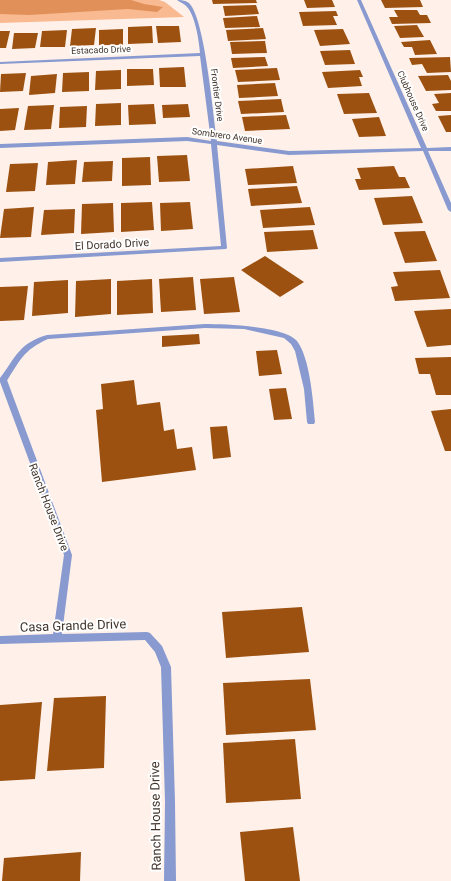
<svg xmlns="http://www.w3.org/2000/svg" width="451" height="881" font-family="Roboto,sans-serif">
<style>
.green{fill:#f9ba91}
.water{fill:#e19059}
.building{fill:#9c5111}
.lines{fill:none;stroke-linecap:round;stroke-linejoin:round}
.lane{fill:#889ad0;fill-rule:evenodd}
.street{fill:#889ad0;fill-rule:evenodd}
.labels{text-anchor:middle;stroke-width:4;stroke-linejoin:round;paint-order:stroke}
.far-street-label{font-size:9px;fill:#42352c;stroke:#fff}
.street-label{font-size:11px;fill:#42352c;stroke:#fff}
.near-street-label{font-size:13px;fill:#42352c;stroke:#fff}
</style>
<rect width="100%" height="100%" fill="#fff1e9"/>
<path class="green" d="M0,0H159L165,2L184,17L0,23Z"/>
<path class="water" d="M0,0H131L144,4L163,7L157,12L128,9L29,15L0,14Z"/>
<g class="building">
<path d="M212,0H256L257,3L213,4Z"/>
<path d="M304,0H332L335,7L307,8Z"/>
<path d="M381,0H420L423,7L385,8Z"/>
<path d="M256,5L259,14L225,16L223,6Z"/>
<path d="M394,10H417L420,15H427L431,23L392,24L389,17H398Z"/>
<path d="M336,11L338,16H333L337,25L303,26L299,12Z"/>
<path d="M257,16L260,27L225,28L223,18Z"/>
<path d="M417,25L424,37L400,38L394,26Z"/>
<path d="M152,26L153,43L128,44V27Z"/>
<path d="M156,26H179L181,42L158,43Z"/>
<path d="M96,28L94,45L70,46L72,29Z"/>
<path d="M263,28L266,39L228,41L226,30Z"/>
<path d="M123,29V45H99V30Z"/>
<path d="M343,29L350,44L320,46L314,30Z"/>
<path d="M67,30L65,47H40L42,31Z"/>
<path d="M0,31H10L6,48H0Z"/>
<path d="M14,33H38L35,48L12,49Z"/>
<path d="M430,40L437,54L415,55L412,47H404L401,42Z"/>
<path d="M265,41L267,53L232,54L230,42Z"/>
<path d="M350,50L355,64L325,65L320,51Z"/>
<path d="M265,57L268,66L233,68L231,58Z"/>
<path d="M450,57L451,72L427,73L422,64L412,65L409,58Z"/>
<path d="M184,67L186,87H160L159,68Z"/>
<path d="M277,68L280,80L238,82L235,70Z"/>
<path d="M127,69H153L154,85L127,86Z"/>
<path d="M121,70V89L95,90L96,71Z"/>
<path d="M360,70L363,77H359L362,86L328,88L322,72Z"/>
<path d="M89,72V91L62,92L63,73Z"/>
<path d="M26,73L23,91L0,92L1,74Z"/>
<path d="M57,74L55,93L29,95L31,76Z"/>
<path d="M448,75L451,81V90L426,91L418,76Z"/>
<path d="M275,83L278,96L239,98L237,85Z"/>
<path d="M369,93L377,113L344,114L337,94Z"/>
<path d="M451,93V111H436L432,104L439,103L434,94Z"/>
<path d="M281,99L284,112L241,114L238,101Z"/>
<path d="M121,103V125L95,126L96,104Z"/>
<path d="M154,104L156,124L129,125L128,105Z"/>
<path d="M188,104L190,117L163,118L162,105Z"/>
<path d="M54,105L51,129L24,130L28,106Z"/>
<path d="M87,106L86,127L59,128L60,107Z"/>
<path d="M19,108L15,130L0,131V109Z"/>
<path d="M286,115L290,129L245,131L242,117Z"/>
<path d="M451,115V132H446L438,116Z"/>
<path d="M379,117L386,136L359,137L352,119Z"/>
<path d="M187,155L190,181L159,182L157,156Z"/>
<path d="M150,157L151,185L122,186V158Z"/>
<path d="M77,160L75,184L46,185L48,162Z"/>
<path d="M113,161L112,181L82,182L84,162Z"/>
<path d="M38,163L35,191L6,192L10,164Z"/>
<path d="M293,166L297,183L248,185L245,169Z"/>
<path d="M394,166L399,177H405L410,188L359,190L355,179H361L357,168Z"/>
<path d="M297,186L302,203L251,206L248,189Z"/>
<path d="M412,196L423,223L383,225L374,198Z"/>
<path d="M152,202L154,230L121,232V203Z"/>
<path d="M190,202L193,229L161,231L160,203Z"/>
<path d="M113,203L114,232L81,234L82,204Z"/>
<path d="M34,207L31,237L0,238L4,209Z"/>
<path d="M310,207L315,225L263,228L260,210Z"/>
<path d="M75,209L74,233L41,235L44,210Z"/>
<path d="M313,230L318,249L267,252L264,232Z"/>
<path d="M425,231L437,261L405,263L394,232Z"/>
<path d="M265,256L304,282L280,297L241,270Z"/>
<path d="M440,270L450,298L395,301L391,287L398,286L393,272Z"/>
<path d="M193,277L196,310L161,312L159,279Z"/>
<path d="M234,277L240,312L204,314L200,279Z"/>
<path d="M111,279V314L75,317L76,281Z"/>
<path d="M152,279L153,313L117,315V281Z"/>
<path d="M68,280V313L32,316L34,282Z"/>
<path d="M28,286L24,320L0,321V287Z"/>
<path d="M451,309V345L427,347L414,311Z"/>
<path d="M199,334L200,344L162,347V336Z"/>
<path d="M277,350L282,374L259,376L256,351Z"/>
<path d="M451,357V395H436L430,374H419L415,358Z"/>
<path d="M134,380L137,405L160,402L164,431L174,429L177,449L192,447L196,470L102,482L96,410L103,409L101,384Z"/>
<path d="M286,388L292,419L274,420L269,389Z"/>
<path d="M451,409V451H445L431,411Z"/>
<path d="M227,426L231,457L213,459L210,427Z"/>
<path d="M302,607L309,652L226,658L222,612Z"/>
<path d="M310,679L316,730L226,735L223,683Z"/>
<path d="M106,696L104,768L47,771L54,698Z"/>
<path d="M42,702L35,779L0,781V705Z"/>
<path d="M295,739L301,799L226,803L223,743Z"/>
<path d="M293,827L300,881H245L240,832Z"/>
<path d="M81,852L80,881H2L4,858Z"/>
</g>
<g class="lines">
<path class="lane" d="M205,324C224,324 285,326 297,341C310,358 313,401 315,422L314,424H308L307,422L304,389L295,351L291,344L284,338L244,329L205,328L48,339C23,350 20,361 6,382L3,383L0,381V378C16,357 19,343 47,335Z"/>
<g class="street">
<path d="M177,0C181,0 185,0 189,3C205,18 213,115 217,141L289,151L421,148L357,0H361L427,148L451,147V151H428L451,203V212L448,210L423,151L289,155L217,145L227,248L226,249L0,262V258L221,246L211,144L187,141L0,148V144L187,137L211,141L200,56L0,64V62L200,53C199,40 195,13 185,5C183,3 179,2 177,0Z"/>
<path d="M3,377L7,380L72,555L62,634L147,632L150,633L162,646L171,667L175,802L176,881H164L165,802L161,667L155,652L145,640L0,644V636L53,634L64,555L0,382V378Z"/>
</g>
</g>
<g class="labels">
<g class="far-street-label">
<text transform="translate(101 50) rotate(-2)" y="3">Estacado Drive</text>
<text transform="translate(217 95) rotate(83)" y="3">Frontier Drive</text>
<text transform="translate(413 101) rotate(66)" y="3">Clubhouse Drive</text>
<text transform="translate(227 136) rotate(8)" y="3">Sombrero Avenue</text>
</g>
<g class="street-label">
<text transform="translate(112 244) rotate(-3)" y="4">El Dorado Drive</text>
<text transform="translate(49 507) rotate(69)" y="4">Ranch House Drive</text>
</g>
<g class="near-street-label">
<text transform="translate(73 625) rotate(-2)" y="5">Casa Grande Drive</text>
<text transform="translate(155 816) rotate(-91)" y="5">Ranch House Drive</text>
</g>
</g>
</svg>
